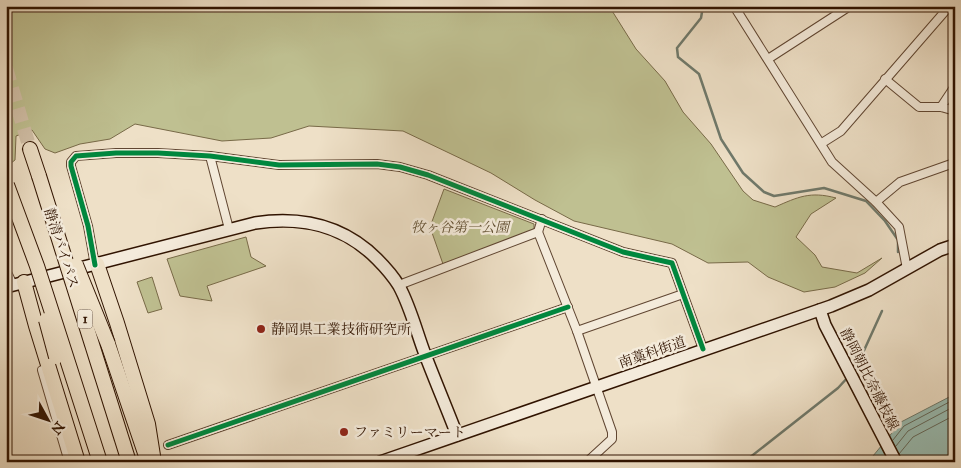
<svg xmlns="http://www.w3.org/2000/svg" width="961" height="468" font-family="'IM FELL Great Primer','Noto Serif JP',serif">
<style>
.green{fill:#bfc091;stroke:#786a48}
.water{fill:#99bdb3;stroke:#6f796b}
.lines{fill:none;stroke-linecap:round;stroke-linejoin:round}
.shore{stroke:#64685a;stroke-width:1}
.stream{stroke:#6f796b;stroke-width:2.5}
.highway-tunnel{stroke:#d2c1a9;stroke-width:14;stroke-dasharray:14 7;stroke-linecap:butt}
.street-casing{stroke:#604632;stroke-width:10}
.secondary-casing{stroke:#301300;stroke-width:14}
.highway-casing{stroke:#301300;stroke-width:16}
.street{stroke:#f4ebdb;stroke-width:8}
.secondary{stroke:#f4ebdb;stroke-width:11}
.highway{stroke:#eee0c7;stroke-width:14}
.highway-bridge-casing{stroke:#301300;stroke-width:16;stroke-linecap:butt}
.highway-bridge{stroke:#eee0c7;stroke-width:14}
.cycleway-casing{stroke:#f4ebdb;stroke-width:8}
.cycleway{stroke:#00873e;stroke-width:5}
.poi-dot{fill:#8f2418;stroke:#f4ebdb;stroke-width:2}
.labels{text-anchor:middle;stroke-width:5;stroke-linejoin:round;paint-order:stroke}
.shield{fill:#f4ebdb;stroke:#6b5442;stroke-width:1}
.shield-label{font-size:12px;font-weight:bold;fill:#301300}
.park-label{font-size:14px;font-style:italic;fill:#625033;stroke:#f4ebdb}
.street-label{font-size:14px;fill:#301300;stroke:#f4ebdb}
.poi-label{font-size:14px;fill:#301300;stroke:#f4ebdb;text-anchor:start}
</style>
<rect width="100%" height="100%" fill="#eee0c7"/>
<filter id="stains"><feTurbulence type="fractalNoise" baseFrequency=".004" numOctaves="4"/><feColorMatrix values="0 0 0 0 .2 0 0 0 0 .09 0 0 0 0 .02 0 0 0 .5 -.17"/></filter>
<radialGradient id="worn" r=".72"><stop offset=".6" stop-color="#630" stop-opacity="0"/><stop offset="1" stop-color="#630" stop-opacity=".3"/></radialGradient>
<g class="green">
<path d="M6,6H609L636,49L665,81L683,112L711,144L743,191L753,200L775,207C798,197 810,191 836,198L811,214L796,237L815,255L822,267L857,273L882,258L865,273L835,287L804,292L768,277L748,262L708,263L672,244L574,221L535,200L491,173L403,131L309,126L271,138L222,141L135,124L110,139L80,144L55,153L45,149L32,130L16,136L15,160L6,167Z"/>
<path d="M444,189L534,224V230L443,264L430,227Z"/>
<path d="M246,237L251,257L266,266L207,286L212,301L180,296L167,259Z"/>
<path d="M152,277L162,309L148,313L137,282Z"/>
</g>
<path class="water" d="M955,394V462H868L901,422Z"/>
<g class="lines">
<g class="shore">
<path d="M893,440L904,426L955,399"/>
<path d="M896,446L908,431L955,406"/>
<path d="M899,454L913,437L955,415"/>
</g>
<g class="stream">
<path d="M703,6L701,18L677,48L678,57L699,74L721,139L743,173L764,192L774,196L824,188L866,201L885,221L898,240V252"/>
<path d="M852,372L856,368L882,311"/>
<path d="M744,462L838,388L849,376"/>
</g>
<path class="highway-tunnel" d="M6,68L30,149"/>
<g class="street-casing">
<g id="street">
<path d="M734,6L832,162L876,202L899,227L907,269"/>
<path d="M768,59L850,6"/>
<path d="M885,79L919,107H941L955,111"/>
<path d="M941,107L955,86"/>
<path d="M822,143L841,131L947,9"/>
<path d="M210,156L229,229"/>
<path d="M876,202L900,182L951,164H955"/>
<path d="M538,232L577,331L612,432V439L587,462"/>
<path d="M95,265L88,226L71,166V162L76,156L116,153H158L210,156L279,165L377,164L400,167L428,175L623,252L672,263L703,349"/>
<path d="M6,270L13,285"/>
<path d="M399,285L538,232L542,219"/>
<path d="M577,331L683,294"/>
<path d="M42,370L69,462"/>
<path d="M168,445L568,307"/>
</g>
</g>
<g class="secondary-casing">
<g id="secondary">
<path d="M6,287L255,223C302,216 343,225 377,259C385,267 393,276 399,286C411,308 417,334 426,357C436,383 447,409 457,435"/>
<path d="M820,310L825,325L896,462"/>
<path d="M380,462L831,306L869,290L940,250L955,245"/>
</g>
</g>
<g class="highway-casing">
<g id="highway">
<path d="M30,149L39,176"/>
<path d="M97,264L117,323L148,424L154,462"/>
<path d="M24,282L36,326L78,462"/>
<path d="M108,344L148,462"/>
</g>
</g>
<use href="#street" class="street"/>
<use href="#secondary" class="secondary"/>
<use href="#highway" class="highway"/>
<g class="highway-bridge-casing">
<g id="highway-bridge">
<path d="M39,176L129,462"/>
<path d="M7,185L37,266L100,462"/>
<path d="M76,265L108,344"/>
<path d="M46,320L56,357"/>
</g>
</g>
<use href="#highway-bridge" class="highway-bridge"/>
<g class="cycleway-casing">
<g id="cycleway">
<path d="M95,265L88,226L71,166V162L76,156L116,153H158L210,156L279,165L377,164L400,167L428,175L623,252L672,263L703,349"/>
<path d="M168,445L568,307"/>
</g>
</g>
<use href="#cycleway" class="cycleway"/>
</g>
<g class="poi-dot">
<circle cx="261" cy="329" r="5"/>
<circle cx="344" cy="432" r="5"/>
</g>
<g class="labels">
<rect class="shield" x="77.5" y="309.5" width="15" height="19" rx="4"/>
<g class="shield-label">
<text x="85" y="323">1</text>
</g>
<g class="park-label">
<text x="460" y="232">牧ヶ谷第一公園</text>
</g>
<g class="street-label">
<text transform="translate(62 248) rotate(72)" y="5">静清バイパス</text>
<text transform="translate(652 352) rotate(-19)" y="5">南藁科街道</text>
<text transform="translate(870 379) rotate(63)" y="5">静岡朝比奈藤枝線</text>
</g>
<g class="poi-label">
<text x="271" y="334">静岡県工業技術研究所</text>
<text x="354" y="437">ファミリーマート</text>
</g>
</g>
<rect width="961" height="468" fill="none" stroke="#eee0c7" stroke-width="25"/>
<rect x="8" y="8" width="946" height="453" fill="none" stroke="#301300" stroke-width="2.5"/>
<rect x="12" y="12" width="936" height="443" fill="none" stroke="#301300"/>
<g transform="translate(48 420) rotate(130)" stroke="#f4ebdb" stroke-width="4" paint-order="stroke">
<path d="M0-4L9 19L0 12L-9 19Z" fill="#301300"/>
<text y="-8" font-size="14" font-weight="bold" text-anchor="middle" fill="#301300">N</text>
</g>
<rect width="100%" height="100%" filter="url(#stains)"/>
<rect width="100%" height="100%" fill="url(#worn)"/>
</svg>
